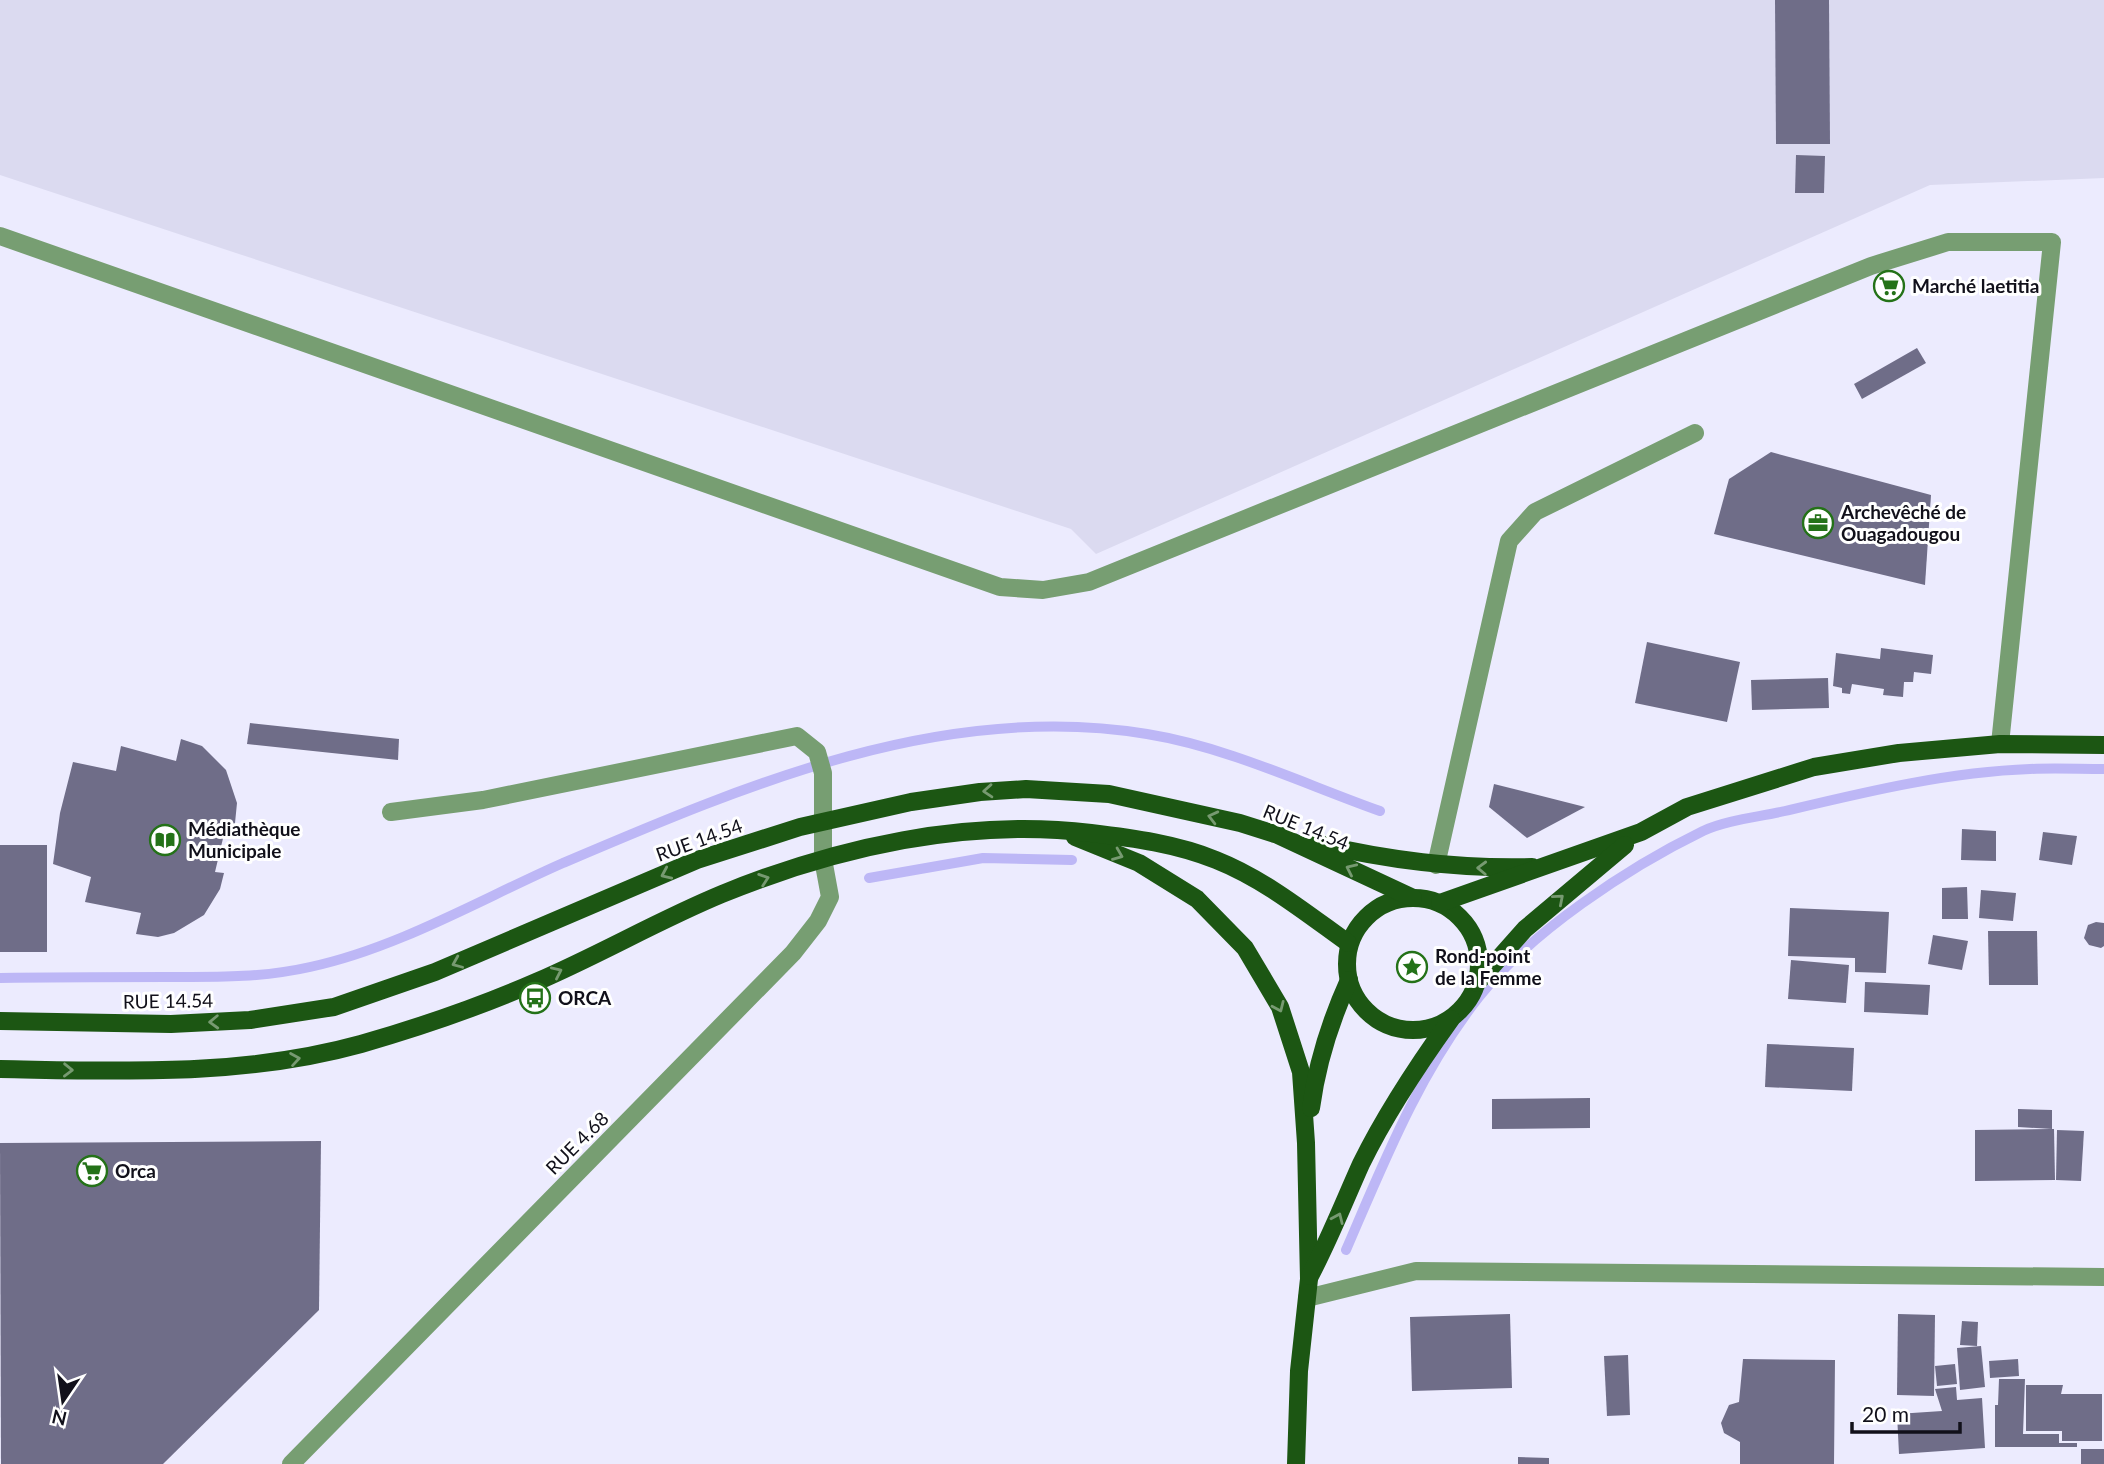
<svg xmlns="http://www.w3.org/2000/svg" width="2104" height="1464" font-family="Lato,sans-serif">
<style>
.built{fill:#dbdaf0}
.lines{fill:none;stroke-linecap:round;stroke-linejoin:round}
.stream{stroke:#bdb7f6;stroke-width:10}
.building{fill:#6f6d88}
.minor{stroke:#779e72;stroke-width:18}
.major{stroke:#1c5613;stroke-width:18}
.oneway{stroke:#779a71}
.labels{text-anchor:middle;stroke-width:6;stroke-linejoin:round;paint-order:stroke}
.poi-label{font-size:19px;font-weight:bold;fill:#11101a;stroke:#fff;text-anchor:start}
.street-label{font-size:19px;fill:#11101a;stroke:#fff}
</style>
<rect width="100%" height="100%" fill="#ecebfe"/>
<path class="built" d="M0,0H2104V178L1930,185L1096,554L1071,529L0,175Z"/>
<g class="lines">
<g class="stream">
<path d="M869,878L983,858L1072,860"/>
<path d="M0,978C55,977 111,977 166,977C214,977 262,978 310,967C398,948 481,899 563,863C746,785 944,700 1147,734C1227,747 1304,784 1380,811"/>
<path d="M1346,1250C1384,1162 1419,1073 1479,997C1531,932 1627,868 1703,831C1727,820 1759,817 1785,811C1865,792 1947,772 2030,769C2054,768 2079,769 2104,769"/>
</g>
</g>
<g class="building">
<path d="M1775,0H1829L1830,144H1776Z"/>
<path d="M1796,155L1825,156L1824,193H1795Z"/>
<path d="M1917,348L1926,363L1862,399L1854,384Z"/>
<path d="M1771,452L1931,495L1925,585L1714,534L1729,479Z"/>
<path d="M1647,642L1740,662L1727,722L1635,703Z"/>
<path d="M1881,648L1933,655L1931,674L1914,672L1913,682H1904L1903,697L1883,695L1884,689L1852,684L1850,694L1842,693V688L1833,686L1836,653L1880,659Z"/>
<path d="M1828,678L1829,708L1752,710L1751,680Z"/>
<path d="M250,723L399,739L398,760L247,744Z"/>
<path d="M181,739L202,746L226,770L237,803L234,833L225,830L215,872L224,873L220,889L204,915L174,933L158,937L136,934L141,913L85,902L91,877L53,864L60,813L73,762L116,771L121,746L176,761Z"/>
<path d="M1494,784L1585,807L1527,838L1489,807Z"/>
<path d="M1962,829L1996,831V861L1961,860Z"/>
<path d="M2043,832L2077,836L2072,865L2039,860Z"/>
<rect x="0" y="845" width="47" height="107"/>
<path d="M1967,887L1968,919H1942V888Z"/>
<path d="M1981,890L2016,893L2013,921L1979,918Z"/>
<path d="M1790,908L1889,912L1886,973L1855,972V958L1788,956Z"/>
<path d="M2096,922L2104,923V946L2101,948L2089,945L2084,938L2088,925Z"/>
<path d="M1988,931H2037L2038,985H1989Z"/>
<path d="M1933,935L1968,941L1962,970L1928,964Z"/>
<path d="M1791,960L1849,965L1846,1003L1788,999Z"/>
<path d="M1865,982L1930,985L1928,1015L1864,1012Z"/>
<path d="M1767,1044L1854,1048L1852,1091L1765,1087Z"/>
<path d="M1590,1098V1128L1492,1129V1099Z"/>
<path d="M2018,1109L2052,1110V1129L2018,1127Z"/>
<path d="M2050,1129H2054L2055,1180L1975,1181V1130Z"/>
<path d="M2057,1130L2084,1131L2081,1181L2056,1180Z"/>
<path d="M321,1141L319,1310L163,1464H1L0,1143Z"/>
<path d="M1510,1314L1512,1388L1412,1391L1410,1317Z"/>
<path d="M1898,1314L1935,1315L1934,1396L1897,1395Z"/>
<path d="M1962,1321L1978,1322L1977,1346L1960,1345Z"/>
<path d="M1981,1346L1985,1387L1960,1390L1957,1348Z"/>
<path d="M1628,1355L1630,1415L1607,1416L1604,1356Z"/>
<path d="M1743,1359L1835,1360L1834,1464H1740V1442L1724,1433L1721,1423L1729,1405L1739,1402Z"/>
<path d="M2018,1359L2019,1376L1990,1378L1989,1361Z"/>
<path d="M1955,1364L1957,1384L1937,1386L1935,1366Z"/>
<path d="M1999,1379H2025L2023,1434H2059V1443H2077V1447H1995V1405H1998Z"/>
<path d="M2026,1385H2063L2061,1394H2102V1441H2062V1431H2026Z"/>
<path d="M1956,1387L1957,1400L1982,1398L1985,1448L1899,1454L1897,1414L1942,1411L1935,1389Z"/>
<rect x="2081" y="1449" width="23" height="15"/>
<path d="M1518,1457L1549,1458V1464H1518Z"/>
</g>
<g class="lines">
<g class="minor">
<path d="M0,236L1000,587L1043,590L1089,582L1871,266L1948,242H2052L2000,744"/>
<path d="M1436,865L1509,541L1535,512L1695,433"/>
<path d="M1307,1298L1416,1271L2104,1277"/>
<path d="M291,1464L793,953L818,921L830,897L823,859V773L817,752L797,736L483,800L391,812"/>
</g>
<g class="major">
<path d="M1075,837L1139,863L1197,899L1245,948L1280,1007L1301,1072L1306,1143L1309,1279L1299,1371L1296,1464"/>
<path d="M1314,843C1388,860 1456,869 1532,867"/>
<circle cx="1413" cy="964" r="66"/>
<path d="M1440,903L1641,832L1687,807L1814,767L1899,753L2000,744L2104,745"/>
<path d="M1477,983L1525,929L1625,845"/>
<path d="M0,1021L171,1024L250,1020L334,1007L435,972L697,860L800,827L911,802L980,792L1026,789L1109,794L1240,823L1278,835L1413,898"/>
<path d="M0,1069C122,1071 242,1077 361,1044C420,1027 479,1007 536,982C599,955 659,920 722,894C837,847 967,818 1091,833C1133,838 1177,844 1216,860C1264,879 1306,913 1348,943"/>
<path d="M1311,1108C1317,1063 1330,1022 1349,980"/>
<path d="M1310,1276C1329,1240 1344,1202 1361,1164C1386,1113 1418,1065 1451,1019"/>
</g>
</g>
<defs><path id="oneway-chevron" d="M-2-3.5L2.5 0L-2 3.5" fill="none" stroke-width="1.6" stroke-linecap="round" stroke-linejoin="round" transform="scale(1.75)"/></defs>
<g class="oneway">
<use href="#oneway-chevron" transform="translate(988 791) rotate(176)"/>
<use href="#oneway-chevron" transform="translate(1213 817) rotate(-166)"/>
<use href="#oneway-chevron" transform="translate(1118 855) rotate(22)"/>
<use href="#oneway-chevron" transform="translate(1482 868) rotate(-178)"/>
<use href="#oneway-chevron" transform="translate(1351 869) rotate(-155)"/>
<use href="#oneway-chevron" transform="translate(666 874) rotate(156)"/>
<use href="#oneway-chevron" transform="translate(764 879) rotate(-19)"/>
<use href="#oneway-chevron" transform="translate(1559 899) rotate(-41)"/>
<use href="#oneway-chevron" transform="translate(457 963) rotate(157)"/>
<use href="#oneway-chevron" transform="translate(557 972) rotate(-25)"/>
<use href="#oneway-chevron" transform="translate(1279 1007) rotate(66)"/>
<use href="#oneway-chevron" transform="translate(214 1022) rotate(178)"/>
<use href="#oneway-chevron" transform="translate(295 1059) rotate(-9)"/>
<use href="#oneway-chevron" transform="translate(68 1070) rotate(1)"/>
<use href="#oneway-chevron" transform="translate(1338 1218) rotate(-66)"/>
</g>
<defs>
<g id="supermarket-ring" transform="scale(1.575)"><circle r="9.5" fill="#fff" stroke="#247218" stroke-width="1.5"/><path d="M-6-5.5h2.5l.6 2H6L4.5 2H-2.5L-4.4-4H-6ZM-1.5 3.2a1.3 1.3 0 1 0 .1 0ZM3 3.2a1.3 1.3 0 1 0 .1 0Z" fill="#247218"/></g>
<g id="office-ring" transform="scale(1.575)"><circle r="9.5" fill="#fff" stroke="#247218" stroke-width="1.5"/><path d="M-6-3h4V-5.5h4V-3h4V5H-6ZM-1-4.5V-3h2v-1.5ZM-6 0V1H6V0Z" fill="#247218"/></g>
<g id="library-ring" transform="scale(1.575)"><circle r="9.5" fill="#fff" stroke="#247218" stroke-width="1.5"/><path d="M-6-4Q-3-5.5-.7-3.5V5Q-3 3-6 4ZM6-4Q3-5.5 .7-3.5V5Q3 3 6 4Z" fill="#247218"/></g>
<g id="sight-ring" transform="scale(1.575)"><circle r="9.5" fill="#fff" stroke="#247218" stroke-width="1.5"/><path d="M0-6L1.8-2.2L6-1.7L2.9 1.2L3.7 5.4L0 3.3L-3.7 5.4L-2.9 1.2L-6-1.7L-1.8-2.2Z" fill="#247218"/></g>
<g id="bus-ring" transform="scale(1.575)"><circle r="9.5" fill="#fff" stroke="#247218" stroke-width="1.5"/><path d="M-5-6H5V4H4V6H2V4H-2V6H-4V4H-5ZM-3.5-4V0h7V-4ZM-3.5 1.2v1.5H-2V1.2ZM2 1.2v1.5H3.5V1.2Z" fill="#247218"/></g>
</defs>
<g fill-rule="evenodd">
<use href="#supermarket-ring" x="1889" y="286"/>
<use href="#office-ring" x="1818" y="523"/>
<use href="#library-ring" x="165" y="840"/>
<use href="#sight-ring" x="1412" y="967"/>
<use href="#bus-ring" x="535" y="998"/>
<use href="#supermarket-ring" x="92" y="1171"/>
</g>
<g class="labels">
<g class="poi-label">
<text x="1912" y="293">Marché laetitia</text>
<text x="1841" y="519">Archevêché de<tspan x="1841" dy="22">Ouagadougou</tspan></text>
<text x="188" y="836">Médiathèque<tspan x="188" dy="22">Municipale</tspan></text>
<text x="1435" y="963">Rond-point<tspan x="1435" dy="22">de la Femme</tspan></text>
<text x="558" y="1005">ORCA</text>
<text x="115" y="1178">Orca</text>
</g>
<g class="street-label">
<text transform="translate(1306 827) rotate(22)" y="7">RUE 14.54</text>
<text transform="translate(699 840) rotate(-20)" y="7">RUE 14.54</text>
<text transform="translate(168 1001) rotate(-1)" y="7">RUE 14.54</text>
<text transform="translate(577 1143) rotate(-45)" y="7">RUE 4.68</text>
</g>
</g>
<g transform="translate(63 1401) rotate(193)" stroke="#ffffff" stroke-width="5" paint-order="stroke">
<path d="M0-5L12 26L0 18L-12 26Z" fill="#11101a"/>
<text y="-10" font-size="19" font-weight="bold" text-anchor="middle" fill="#11101a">N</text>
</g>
<path d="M1852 1422v10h108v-10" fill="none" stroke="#11101a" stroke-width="3.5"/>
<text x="1862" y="1422" font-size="21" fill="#11101a" stroke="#ffffff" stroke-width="5" paint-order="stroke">20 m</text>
</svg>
